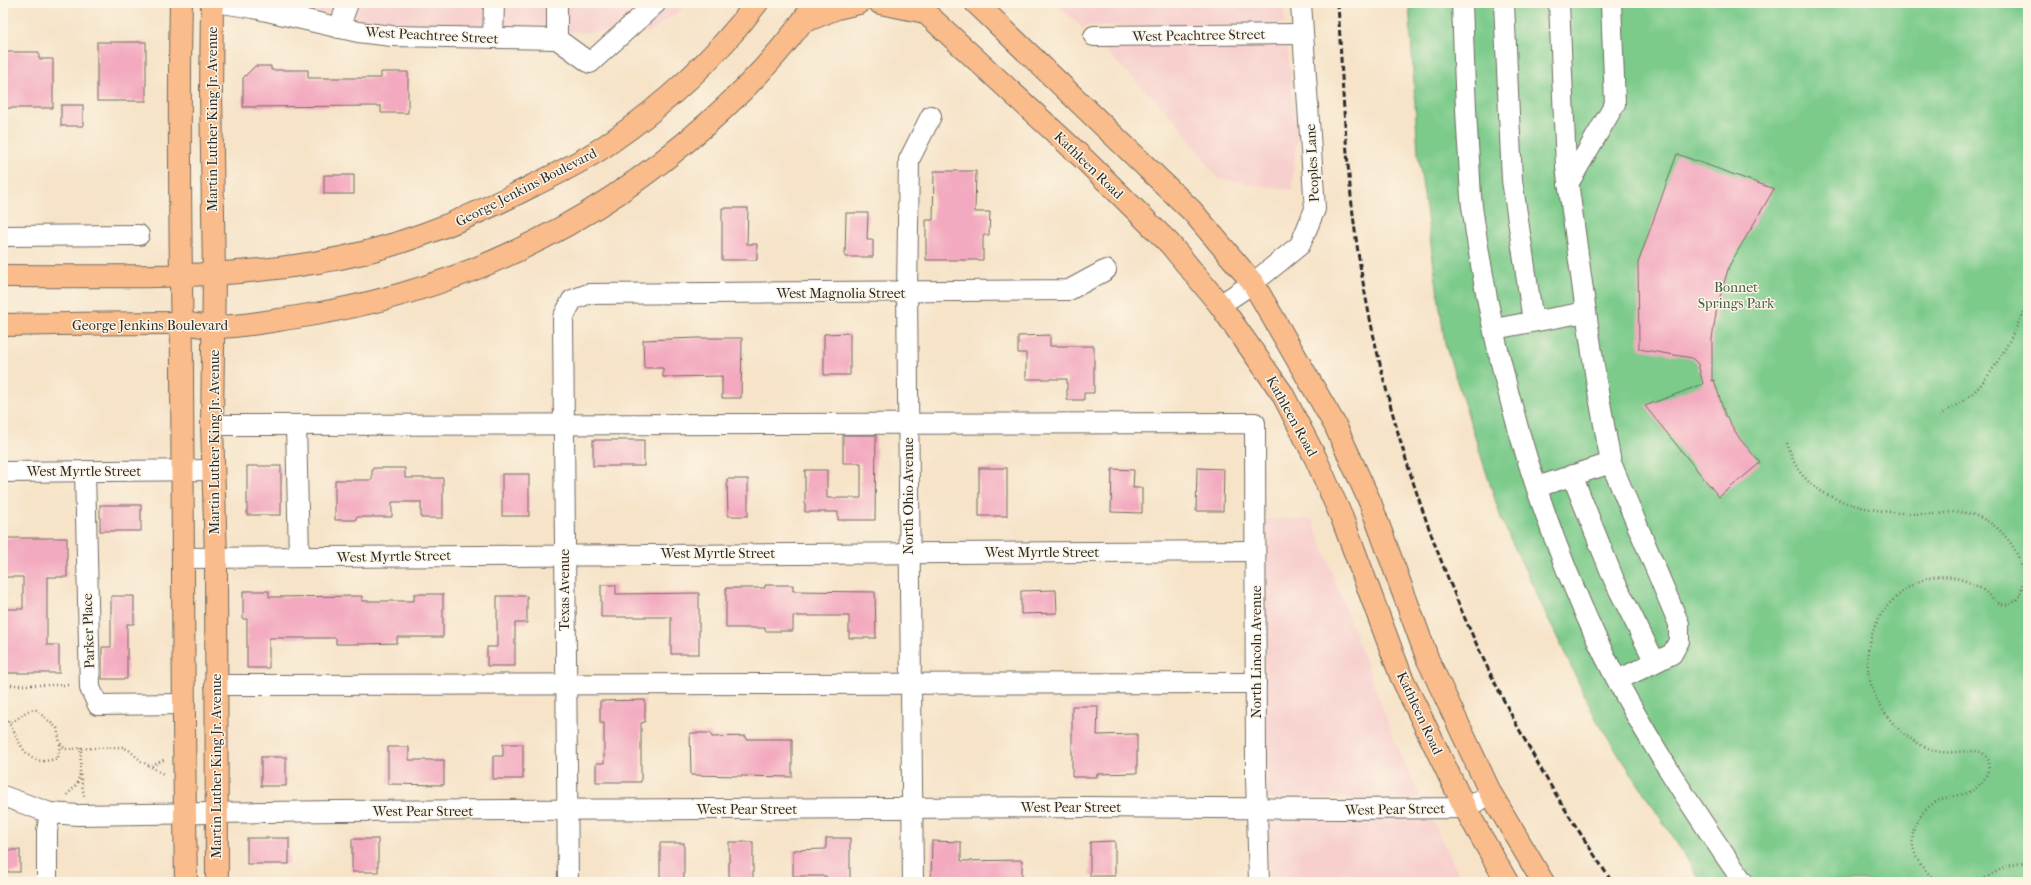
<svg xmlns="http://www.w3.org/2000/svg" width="2031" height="885" font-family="'IM FELL French Canon',serif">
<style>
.built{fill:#f7d0ce}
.green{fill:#7bcb8b;stroke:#537b5b}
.building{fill:#f3aac0}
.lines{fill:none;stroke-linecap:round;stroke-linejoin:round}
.minor-casing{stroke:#726b62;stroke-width:22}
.major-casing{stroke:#726b62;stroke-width:24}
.path{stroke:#726b62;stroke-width:2.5;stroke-dasharray:1 3;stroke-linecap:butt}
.minor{stroke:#fff;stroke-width:20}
.major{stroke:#f9bc8a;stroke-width:22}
.rail{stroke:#2b2b2b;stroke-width:3;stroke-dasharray:6 3;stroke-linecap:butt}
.labels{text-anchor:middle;stroke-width:3;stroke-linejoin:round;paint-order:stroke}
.street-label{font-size:14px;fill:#2b2b2b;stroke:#fcf5e5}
.park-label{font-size:14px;fill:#435b48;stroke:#fcf5e5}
</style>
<rect width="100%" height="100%" fill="#fcf5e5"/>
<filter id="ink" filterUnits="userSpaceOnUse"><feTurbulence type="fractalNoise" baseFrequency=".025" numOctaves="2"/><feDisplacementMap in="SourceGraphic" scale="8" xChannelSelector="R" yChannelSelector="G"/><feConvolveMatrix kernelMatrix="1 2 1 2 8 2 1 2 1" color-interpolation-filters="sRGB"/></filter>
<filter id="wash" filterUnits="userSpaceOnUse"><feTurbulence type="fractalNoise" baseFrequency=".012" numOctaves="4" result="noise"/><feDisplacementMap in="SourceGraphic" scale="16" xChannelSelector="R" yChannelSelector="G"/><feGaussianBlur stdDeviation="0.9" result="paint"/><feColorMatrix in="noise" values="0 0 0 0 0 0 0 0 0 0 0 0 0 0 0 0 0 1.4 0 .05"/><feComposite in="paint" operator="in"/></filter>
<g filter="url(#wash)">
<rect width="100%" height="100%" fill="#f6e3c8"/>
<g class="built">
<path d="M277,3H690L650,32H563L393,26L359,22Z"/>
<path d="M1055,3H1283L1285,24L1085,26V30Z"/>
<path d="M1287,44L1297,135L1293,175V190L1218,179L1175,120L1101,46Z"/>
<path d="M1264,519H1312L1400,754L1421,798L1267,799Z"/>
<path d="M1431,818L1462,882H1268L1267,819Z"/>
</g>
<path class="green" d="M1409,3H2028V882H1702L1596,719L1502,521L1445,344L1418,153Z"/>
<g id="blocks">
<g class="building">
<rect x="97" y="42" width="49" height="59"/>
<path d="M3,52H39V59H53V108H3Z"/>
<path d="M255,66H271V70H308V78H381V72H408V113H381V106L243,107V78Z"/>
<rect x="61" y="105" width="22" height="21"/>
<path d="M1677,154L1774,189L1729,266L1717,307L1712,339V381L1714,380L1725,415L1740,439L1760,463L1719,497L1645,406L1703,384L1698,364L1692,358L1639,349L1638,263Z"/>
<path d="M934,171H976L975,212H990L989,235H983V260H926V220H933Z"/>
<rect x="324" y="175" width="30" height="19"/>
<path d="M722,208H748L747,244H757V260H722Z"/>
<path d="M846,213H868L867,240H873V257H845Z"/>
<path d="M850,333V375H824V334Z"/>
<path d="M1050,335V346H1094V393H1084V400H1067V379H1026V353H1018V336Z"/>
<path d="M698,338H742L741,398H722V376L663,377V368H644L643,340Z"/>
<path d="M843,435H876L875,520H838V512H805V470H827V498H861V463H843Z"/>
<rect x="593" y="440" width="51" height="26"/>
<rect x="247" y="466" width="34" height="49"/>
<path d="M372,468H405V478H443V518H421V502H392V517H356V520H335V480H372Z"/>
<rect x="979" y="468" width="28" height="48"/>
<path d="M1197,468L1224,469L1223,511H1196Z"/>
<path d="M1112,469L1134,470L1133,488H1142V513L1111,512Z"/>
<rect x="502" y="474" width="27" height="42"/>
<path d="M727,479H748V516H728Z"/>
<rect x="100" y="505" width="41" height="26"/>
<path d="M3,538H67V577H47V645H59V673H3V609H23V577H3Z"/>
<path d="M601,585H616V594L699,593V654H671V617H601Z"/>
<path d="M765,585H793V591L875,592L876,638H849V616H793V631H765V628H726V588H765Z"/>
<path d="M1056,590L1057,613L1021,614V591Z"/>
<path d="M243,591H269V597L362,596V601H414V594H443V637H397V643L362,644H336V638H269V668H247V619H243Z"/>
<path d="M111,596H134V624H127V679H102V647H111Z"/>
<path d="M497,596H527V623H515V666H487V647H497Z"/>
<path d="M645,700V722L641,723V782H596V763H604V723H600V701Z"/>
<path d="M1072,706H1098L1097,735L1137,734V773L1097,774V777H1072Z"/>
<path d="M690,733H711L712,737L746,736V739H792V777L691,775Z"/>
<path d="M503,744H523V779H493V756H503Z"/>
<path d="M388,747H409V760H444V785L388,784Z"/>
<rect x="261" y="757" width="25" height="29"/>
<rect x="247" y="838" width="42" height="26"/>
<path d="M826,838H850V880H826V876H793V850L826,849Z"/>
<rect x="352" y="839" width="26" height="33"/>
<path d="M932,841L961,842V861L1022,860V882H931Z"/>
<path d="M1115,841V876H1090V842Z"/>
<rect x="729" y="842" width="24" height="40"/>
<rect x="660" y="843" width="24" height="39"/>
<rect x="3" y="850" width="17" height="22"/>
</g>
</g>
</g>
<g filter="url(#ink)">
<use href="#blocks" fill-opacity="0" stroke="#726b62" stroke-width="1"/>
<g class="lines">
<g class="minor-casing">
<g id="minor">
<path d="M222,3L254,8L358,32L392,36L557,39L590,63L656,3"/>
<path d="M557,3V39"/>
<path d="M1462,3C1464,55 1465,107 1469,159C1470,174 1470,190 1472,206C1492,355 1533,503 1597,640C1637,725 1690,805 1743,882"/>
<path d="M1504,3L1512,180L1533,321"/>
<path d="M339,28L348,3"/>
<path d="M1094,36L1303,34"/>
<path d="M493,38L494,3"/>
<path d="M1568,184L1615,104L1611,3"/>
<path d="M3,236L139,235"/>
<path d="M1220,305L1253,283L1300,245L1315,209L1301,3"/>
<path d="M1586,312L1597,386L1611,463"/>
<path d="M1494,329L1586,312L1566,167L1559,3"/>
<path d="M212,425L1255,423L1256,777L1259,882"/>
<path d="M296,425L299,557"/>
<path d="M85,471L90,688L98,705L183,704"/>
<path d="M3,472L213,470"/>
<path d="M1572,475L1614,580L1655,662"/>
<path d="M1537,487L1611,463L1679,624V641L1672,654L1618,680"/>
<path d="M182,558L1255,551"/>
<path d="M215,685L1256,683"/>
<path d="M3,796L50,813L78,815L338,811L1085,807L1340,809L1465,808L1491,794"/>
<path d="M47,882V831L50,813"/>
<path d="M568,882L563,318L572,300L588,294L1069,290L1106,270"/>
<path d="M913,882L907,292L909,160L931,116"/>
</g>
</g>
<g class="major-casing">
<g id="major">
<path d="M181,3C178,125 181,247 182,370C183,540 183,711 186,882"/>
<path d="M212,3L211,91L214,274L212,425L216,558L217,882"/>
<path d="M880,3L925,12"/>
<path d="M915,3L1085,160L1170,244L1220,305L1282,393L1316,459L1342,518L1401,676L1465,808L1507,882"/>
<path d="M976,3L1192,211L1253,283L1335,425L1370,502L1428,660L1491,794L1543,882"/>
<path d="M803,22L837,8L859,3"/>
<path d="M3,276C106,276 211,280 313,263C392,251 464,221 534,185C559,173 585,160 608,144C663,106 716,57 757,3"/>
<path d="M3,325C61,324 120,323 178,323C191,323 203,327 215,327C242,327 270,321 297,317C454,293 590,229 708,123C748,87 786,48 815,3"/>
</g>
</g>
<g class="path">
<path d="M1939,416C1951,408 1964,402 1975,391C1998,368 2013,333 2028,304"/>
<path d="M1787,443C1791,456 1796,469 1805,478C1834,510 1898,515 1939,514C1945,513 1951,512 1957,512C1991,513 2022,545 2023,579C2023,592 2017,608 2001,604C1994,601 1987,592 1980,588C1945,568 1920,574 1892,601C1878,614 1871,633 1868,652C1863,694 1895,739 1936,751C1950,755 1968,749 1980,752C1984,753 1988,758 1989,761C1990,767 1987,773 1985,778C1970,802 1948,791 1931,805C1901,829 1910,863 1939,882"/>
<path d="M3,685H71"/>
<path d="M3,720L13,721C22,718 25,708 36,710L57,728L60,743L65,749L122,747L129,750L141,761L165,775"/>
<path d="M8,721C21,742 25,770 58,758L60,744"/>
<path d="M81,747L80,773L84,796"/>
<path d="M152,766L165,759"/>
<path d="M67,795L77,784L80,773"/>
<path d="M1978,882L2007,866L2028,862"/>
</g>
<use href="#minor" class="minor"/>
<use href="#major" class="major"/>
<path class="rail" d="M1338,3C1343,91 1346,178 1360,265C1388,432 1444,594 1526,742C1552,791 1582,836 1612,882"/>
</g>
</g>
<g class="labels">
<g class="street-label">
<text transform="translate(432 35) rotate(3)" y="5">West Peachtree Street</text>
<text transform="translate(1199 35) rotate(-1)" y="5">West Peachtree Street</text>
<text transform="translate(212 119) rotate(-90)" y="5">Martin Luther King Jr. Avenue</text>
<text transform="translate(1312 163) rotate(-93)" y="5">Peoples Lane</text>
<text transform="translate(1089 165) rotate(44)" y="5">Kathleen Road</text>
<text transform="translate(526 187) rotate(-27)" y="5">George Jenkins Boulevard</text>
<text x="841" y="298">West Magnolia Street</text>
<text x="150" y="330">George Jenkins Boulevard</text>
<text transform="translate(1292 416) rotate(61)" y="5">Kathleen Road</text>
<text transform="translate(214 442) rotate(-90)" y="5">Martin Luther King Jr. Avenue</text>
<text x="84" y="476">West Myrtle Street</text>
<text transform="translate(908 496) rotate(-90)" y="5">North Ohio Avenue</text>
<text x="1042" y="557">West Myrtle Street</text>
<text x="718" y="558">West Myrtle Street</text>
<text transform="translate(394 556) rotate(-1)" y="5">West Myrtle Street</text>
<text transform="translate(564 590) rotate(-90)" y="5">Texas Avenue</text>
<text transform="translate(88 631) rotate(-92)" y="5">Parker Place</text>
<text transform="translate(1256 652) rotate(-90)" y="5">North Lincoln Avenue</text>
<text transform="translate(1420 713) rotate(65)" y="5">Kathleen Road</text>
<text transform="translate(216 766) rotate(-90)" y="5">Martin Luther King Jr. Avenue</text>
<text x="1071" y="812">West Pear Street</text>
<text x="747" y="814">West Pear Street</text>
<text transform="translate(1395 809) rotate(-1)" y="5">West Pear Street</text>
<text x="423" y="816">West Pear Street</text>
</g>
<g class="park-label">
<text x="1736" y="292">Bonnet<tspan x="1736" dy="16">Springs Park</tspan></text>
</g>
</g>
<rect width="2031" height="885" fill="none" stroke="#fcf5e5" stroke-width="16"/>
</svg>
